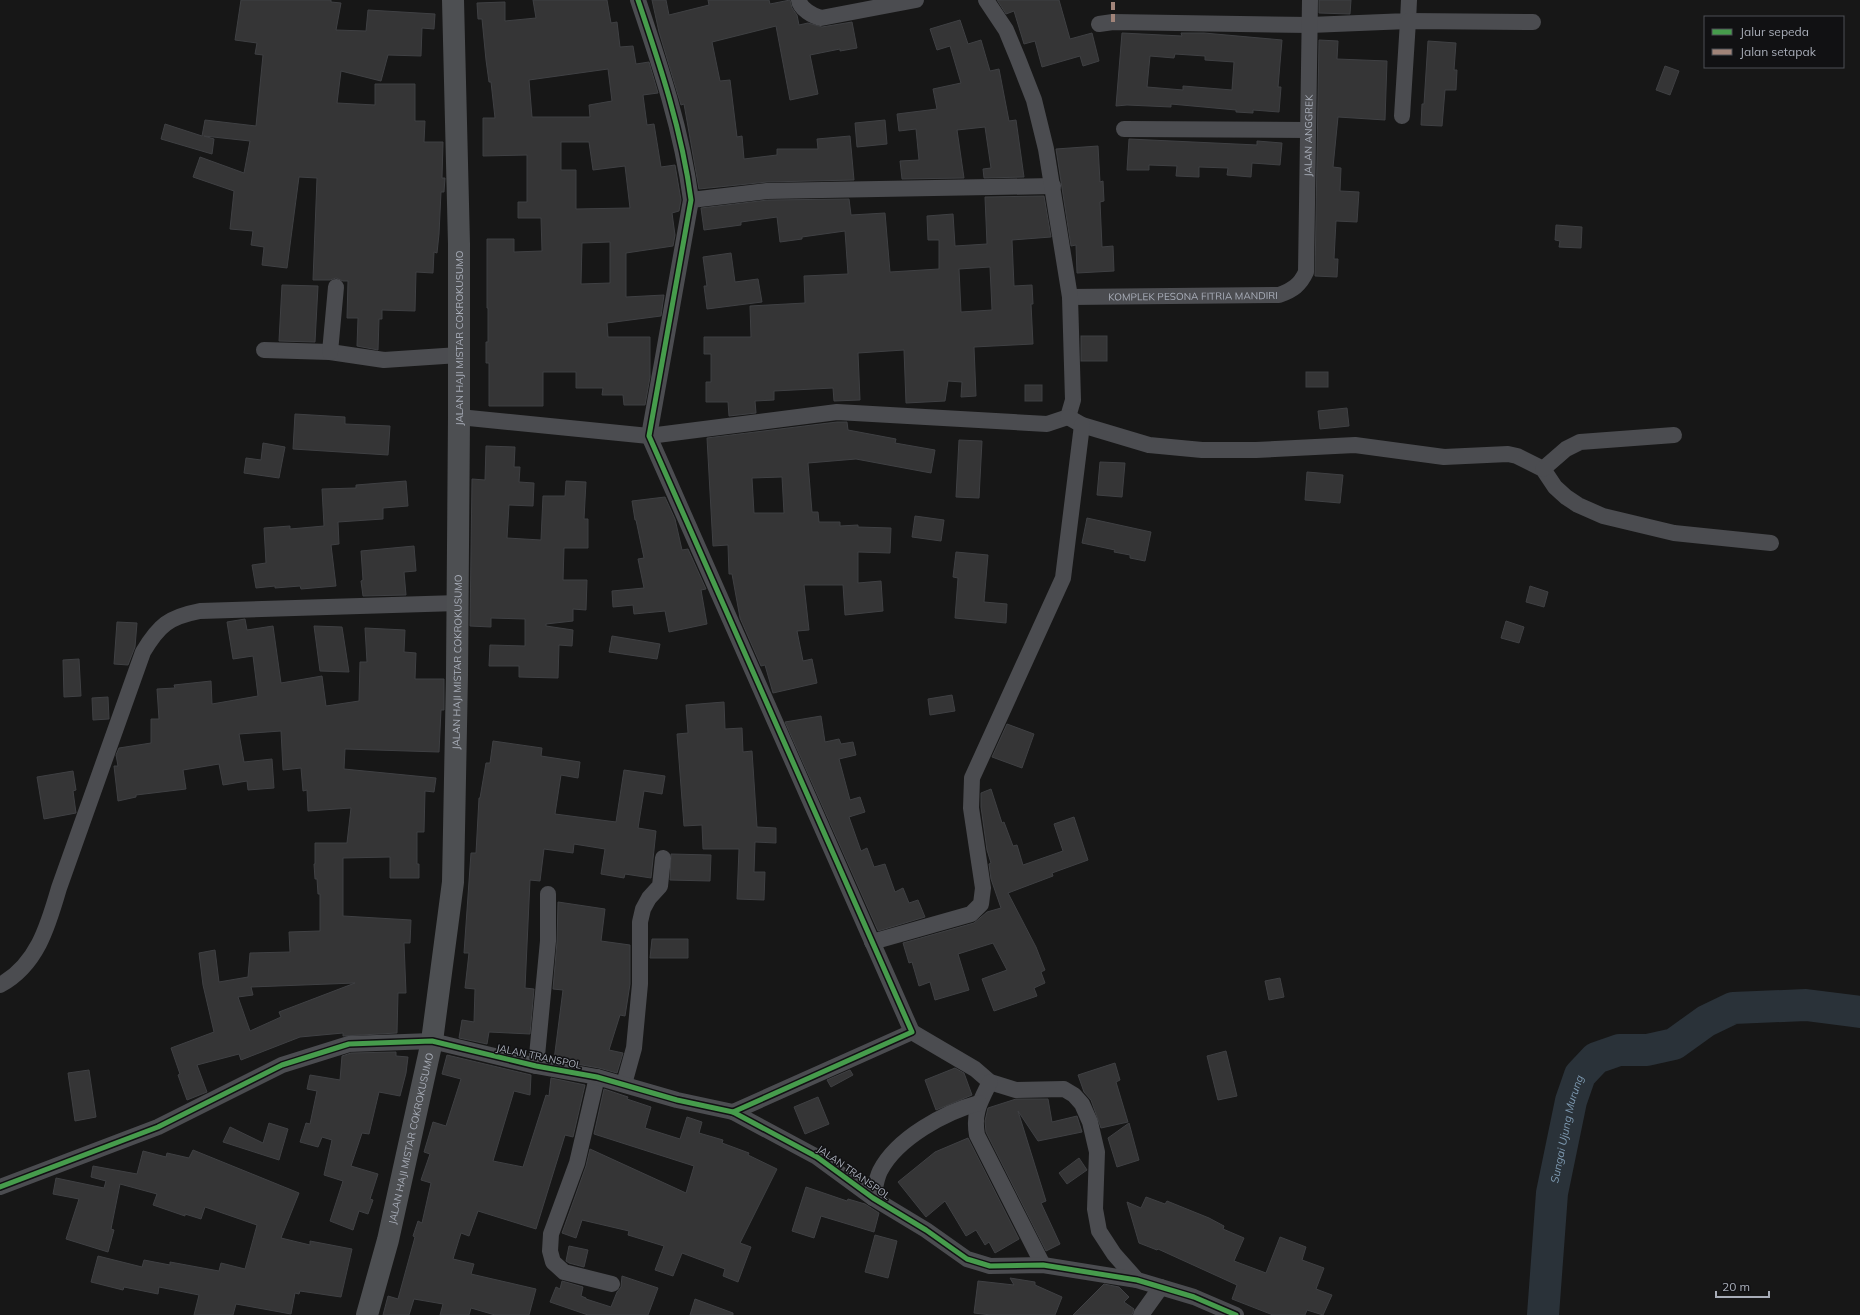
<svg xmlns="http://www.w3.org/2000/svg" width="1860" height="1315" font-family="Mulish,sans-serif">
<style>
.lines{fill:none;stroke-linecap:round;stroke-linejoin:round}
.river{stroke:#2a3239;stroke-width:32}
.building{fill:#353536;stroke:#3f4043;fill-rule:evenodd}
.minor{stroke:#4b4c50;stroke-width:16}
.primary{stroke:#4d4f52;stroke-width:22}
.quiet{stroke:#a18479;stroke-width:4;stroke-dasharray:8 4;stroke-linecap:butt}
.cycleway-casing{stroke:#111113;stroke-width:8}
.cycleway{stroke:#469c4c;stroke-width:5}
.labels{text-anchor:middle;stroke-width:3;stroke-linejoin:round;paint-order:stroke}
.street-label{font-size:10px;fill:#a8adb8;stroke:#111113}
.water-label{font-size:11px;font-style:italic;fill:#7f9bb3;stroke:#111113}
</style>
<rect width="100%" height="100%" fill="#171717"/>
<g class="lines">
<path class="river" id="s1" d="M1543,1315L1552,1193L1571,1101L1580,1075L1596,1058L1619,1050H1647L1674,1044L1706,1021L1733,1008L1806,1005L1860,1012"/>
</g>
<g class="building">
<path d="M241,0H331V2L341,3L336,30L366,31L368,10L435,14L434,29L422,28L421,56L388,55L381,81L341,71L337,103L375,105V84H415V121H425L424,142H443L442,178H445L444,192H441L439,234L437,253L434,252L433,273L416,272L415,311L382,310V319H379L378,350L357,346L358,318H347L348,281H343L336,278L330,280H313L317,178L299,177L287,268L262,265L264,247L251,245L253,231L230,229L234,191L193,177L200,157L244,173L250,141L204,136L214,139L212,154L161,139L165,124L202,136L205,120L256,126L263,55L255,54L257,43L235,40Z"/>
<path d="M533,0H607L611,23L617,22L620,47L633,46L636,64L649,62L658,93L643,95L647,125L654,124L661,167L675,165L681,200L679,211L672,213L675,235L673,246L626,253V297L664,295L661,316L607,323L608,337H650V377L645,405H624L623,395H602L603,388H576V372H543V406H489V363H486V342H488V308H487V239H514V252L542,251L541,218H518V202H527V155L483,156V118H495L491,82H489L486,60L482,19H478L477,3L505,2V21L536,18ZM608,69L612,101L589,105L590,117H532L529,80ZM561,142H589L593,170L625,166L630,208L576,209V170H561ZM610,242V283L581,284L582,243Z"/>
<path d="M652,0H666L669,15L709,5L708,0H769L770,4L790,0L792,8L797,15L799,25L808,23L822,27L852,22L857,48L840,51V49L810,55L818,94L790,100L776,26L712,42L720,81L730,80L737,137L742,136L744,159L777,155V149H818L817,139L850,136L854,180L767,182L699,189L684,104L681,105L659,32Z"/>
<path d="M997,0H1059L1070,39L1092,33L1099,61L1083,66L1080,56L1042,67L1035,41L1024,44L1014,11L1006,14Z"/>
<path d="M1319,0H1351L1350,14L1319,13Z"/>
<path d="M960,20L968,44L981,40L990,71L999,69L1009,121L1016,120L1024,177L984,178L983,169L991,168L985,127L957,130L964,178L902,179L900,161L919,160L916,129L899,131L897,114L937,109L933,89L961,83L950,46L937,50L930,29Z"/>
<path d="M1122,33L1182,36L1181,33H1204L1282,40L1278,87H1281L1279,112L1253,110V113L1236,112V110L1171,104V107L1127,105L1116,106ZM1175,54L1205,56V60L1234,62L1232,90L1183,86V90L1147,87L1150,56L1174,58Z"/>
<path d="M1319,40L1338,41L1337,59L1387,61L1385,120L1338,117L1333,167L1341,168L1340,191L1359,192L1357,222L1336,221L1334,259H1338L1337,277L1315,276Z"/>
<path d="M1428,41L1456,43L1454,70H1457L1456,90H1445L1442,126L1421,125L1422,104H1424Z"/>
<path d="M1665,66L1679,71L1670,95L1656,90Z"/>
<path d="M885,120L887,144L857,147L855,123Z"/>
<path d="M1129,139L1257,145V141L1282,143L1280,165L1252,163L1251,177L1227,175L1228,168L1199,167V177L1176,176L1177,166L1149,165V170H1127Z"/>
<path d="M1098,146L1100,182L1103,181L1104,201L1100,202L1102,247L1113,246L1114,271L1077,273L1076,245L1071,246L1056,149Z"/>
<path d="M1044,196L1051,237L1012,240L1014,286L1032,285L1033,304H1031L1033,344L974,347L976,396L961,397L962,382L948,381L945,401L906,403L904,350L858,353L860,400L834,401L833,388L774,391V400L755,401L756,413L729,416L728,402H706V382H711V354H704V337H751L750,306L805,303L804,276L848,274L845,231L802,237V239L780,242L777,217L741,222V225L704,230L701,208L768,200L849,199L851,215L885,213L890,272L939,269V240H928L927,216L953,214L955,246L987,244L985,197ZM990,267L992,310L961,312L959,269Z"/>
<path d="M1556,225L1582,227L1581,248L1559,247L1560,241L1555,240Z"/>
<path d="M731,253L735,282L758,279L762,302L707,309L704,286H707L703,257Z"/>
<path d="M282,285L318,286L315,342L279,341Z"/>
<rect x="1081" y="336" width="26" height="25"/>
<rect x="1306" y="372" width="22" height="15"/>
<rect x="1025" y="385" width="17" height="16"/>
<path d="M1347,408L1349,426L1320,429L1318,411Z"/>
<path d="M295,414L345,417V424L390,426L388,455L293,449Z"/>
<path d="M837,422H847L848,430L896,439L895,443L935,450L931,473L856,459L808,463L812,512H818L819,522H840V526L858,525V527L891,528L890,553L858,552V583L881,581L883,611L845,615L843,585H804L809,630L797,631L803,661L812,659L817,683L773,693L765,665L761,666L740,618L732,574H729L728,545L713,546L707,438ZM782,477L784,513H754L752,478Z"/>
<path d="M959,440L982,441L979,498L956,497Z"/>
<path d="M263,443L285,447L279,478L244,473L246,458L261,460Z"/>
<path d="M486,446L515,447L514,467H520L519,482L534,483L533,506L509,505L507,538L541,540L543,496H565L566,481L586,482L584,519H588V548H564L563,580H587L586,610L573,609V621L546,624V626L573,630L572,646L559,645L558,678L519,677V666H489L490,645L525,646V619L491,618V627L470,626L472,479L485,480Z"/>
<path d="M1100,462L1125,463L1122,497L1097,495Z"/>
<path d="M1307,472L1343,475L1340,503L1305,500Z"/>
<path d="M406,481L408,506L383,508V519L338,522L339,544L331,545L336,586L301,589L300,586L275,588V586L256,588L252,565L266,563L264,528L290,526V529L324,526L322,489L356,488V485Z"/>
<path d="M665,497L675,519L682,550L688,549L706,589L701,590L707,624L669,632L665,611L634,614L633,605L613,607L612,591L644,588L638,559L644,558L636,520H635L632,501Z"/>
<path d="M915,516L944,520L941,541L912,537Z"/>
<path d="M1087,518L1151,532L1145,561L1130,558V555L1114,552L1115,550L1082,543Z"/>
<path d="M414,546L416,571L404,572L406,595L363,596L361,581L363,580L361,551Z"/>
<path d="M956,552L988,555L984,602L1007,604L1006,623L955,618L958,578L953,577Z"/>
<path d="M1530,586L1548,592L1544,607L1526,602Z"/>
<path d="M245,619L247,630L273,626L281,683L322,676L326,706L359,701L360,662H367L365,628L405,630L404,652L416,653L415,679H444V710H441L439,752L345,749L344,769L436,778L434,792L425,791L424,832H417V864H419V878H390V857L343,858V916L411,920L410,943H404L406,993H398L397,1033L343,1036V1033L300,1037L241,1060L239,1054L197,1065L207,1092L187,1100L178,1075L180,1074L171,1048L214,1032L203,985L199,953L215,950L219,982L248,977L250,953L290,952L289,932L320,931V894H318L317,879H315L314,864H315V843H347L351,808L308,811L307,790L303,791L301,768L283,770L281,731L239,734L244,762L272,759L274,788L248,790L247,781L223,785L219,764L183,770L186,789L136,795V797L118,801L114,766H118L116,755L119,748L151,743V719H159L157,689L175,688L174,685L211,681L212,704L258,696L253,656L233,659L227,622ZM355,983L279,1012L281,1017L250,1031L238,997L253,995L251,987Z"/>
<path d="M1506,621L1524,627L1519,643L1501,638Z"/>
<path d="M117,622L137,623L135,647L128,665L114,664Z"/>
<path d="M314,626L342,627L349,672L320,671Z"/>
<path d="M612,636L660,644L657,659L609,652Z"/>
<path d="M79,659L81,696L64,697L63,660Z"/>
<path d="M952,695L955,711L930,715L928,699Z"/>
<path d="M108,697L109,719L93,720L92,698Z"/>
<path d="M724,702L725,729L742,728L743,752L752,751L757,827L776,828V843L755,842L754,872H765L764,900L737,899L739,849H703L702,825L684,826L677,734L688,733L686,705Z"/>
<path d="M821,716L825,742L839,739L841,744L853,742L856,755L839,759L850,800L860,797L865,812L849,817L861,851L867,848L874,867L885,864L895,892L903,888L909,903L918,900L925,917L878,931L785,722Z"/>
<path d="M1007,724L1034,734L1022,768L992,757Z"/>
<path d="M493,741L542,748L541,756L580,762L578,778L561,775L555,814L616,822L624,770L665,776L662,794L644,791L638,828L656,831L651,878L625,874L624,878L601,874L605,849L574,844L573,853L544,849L540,881L530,880L525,988L534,989L530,1034L489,1032L487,1044L459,1038L462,1020L474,1022L475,989L465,988L469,953H464L471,853H476L479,798H480L486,763H490Z"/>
<path d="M73,771L76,790L73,791L76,813L44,819L37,777Z"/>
<path d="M991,789L1002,823L1004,822L1013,846L1017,845L1023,865L1063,851L1054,824L1074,817L1088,860L1052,873L1053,876L1008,893L1036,947L1045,970L1041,972L1045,983L1034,988L1037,996L994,1011L982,979L1007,970L993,943L958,954L969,990L935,1000L930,982L919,986L912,962L909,963L903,943L974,923L987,912L1001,908L991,879L989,864L991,863L987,850L981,807V793Z"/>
<path d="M671,854L711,855L710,881L670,880Z"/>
<path d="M558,902L605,909L601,941L630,945V984L625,1016L620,1015L609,1050L623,1053L617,1073L599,1068L554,1060L563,990L553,989L557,942Z"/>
<path d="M652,939H688V958H650Z"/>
<path d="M1280,978L1284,997L1269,1000L1265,981Z"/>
<path d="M1226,1051L1237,1096L1218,1100L1207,1056Z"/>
<path d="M396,1052V1056L408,1057L406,1073L400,1096L379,1092L369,1134L362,1133L351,1166L378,1174L370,1199L373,1200L368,1214L359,1211L353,1230L330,1221L343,1181L324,1175L332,1140L322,1137L318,1147L300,1142L306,1123L310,1124L317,1091L307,1089L310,1075L340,1080L342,1056L351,1053Z"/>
<path d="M447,1055L531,1075L530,1095L514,1091L493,1161L523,1167L546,1095L549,1096L551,1078L585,1085L573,1137L565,1135L536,1229L478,1211L469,1236L461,1233L453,1259L474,1264L471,1274L536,1289L529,1315H495L471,1308L469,1315H440L443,1304L414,1299L409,1315H383L388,1296L398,1299L415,1237L413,1236L418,1221L422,1223L431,1183L421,1180L430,1154L424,1152L433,1122L446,1126L461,1079L442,1074Z"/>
<path d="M1115,1063L1120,1080L1116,1082L1128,1122L1101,1128L1091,1100L1084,1092L1078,1075Z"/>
<path d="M955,1068L964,1073L972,1095L936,1110L925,1080Z"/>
<path d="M89,1070L96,1117L75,1121L68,1073Z"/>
<path d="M850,1070L853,1075L831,1087L827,1080Z"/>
<path d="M604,1089L628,1097L627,1099L651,1107L645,1128L680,1139L687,1117L702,1122L699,1133L723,1140L722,1143L749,1153L748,1155L777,1169L740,1243L751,1247L738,1282L723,1276L725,1269L682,1253L673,1276L655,1270L664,1246L628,1235L629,1231L582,1220L576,1238L562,1233L586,1166L590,1149L686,1193L694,1166L594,1134Z"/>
<path d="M818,1097L829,1124L805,1134L794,1107Z"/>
<path d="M1016,1099H1048L1052,1122L1077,1116L1082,1132L1038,1141L1018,1111L1046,1201L1041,1203L1060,1244L1046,1251L986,1132L985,1121L988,1108Z"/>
<path d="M269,1123L288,1129L279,1160L223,1142L230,1127L263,1143Z"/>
<path d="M1129,1123L1139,1160L1117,1167L1108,1138Z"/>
<path d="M968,1138L1019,1239L995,1253L989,1242L985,1245L976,1230L966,1236L945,1201L926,1217L898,1182L935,1152Z"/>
<path d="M193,1150L299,1193L281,1238L310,1245V1241L352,1249L341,1297L300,1291L299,1294L295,1293L291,1314L236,1304L233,1315H194L199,1295L159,1287L158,1294L124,1287L123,1290L91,1282L98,1256L142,1267L144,1260L170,1265V1262L219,1271L221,1263L245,1269L257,1225L205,1207L201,1219L185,1214V1216L153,1205L157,1194L120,1184L111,1229L114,1230L108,1252L66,1239L79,1199L53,1194L56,1178L104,1188L106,1181L91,1177L93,1166L137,1174L143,1151L166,1157L167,1153L189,1158Z"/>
<path d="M1079,1158L1087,1170L1067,1184L1059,1173Z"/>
<path d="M806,1187L847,1201L848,1199L865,1204L879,1213L874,1232L821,1216L814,1238L792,1231Z"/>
<path d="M1146,1197L1165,1204L1167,1201L1209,1218L1224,1226L1223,1229L1244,1238L1234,1261L1266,1273L1280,1237L1306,1247L1302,1260L1324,1268L1316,1289L1332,1295L1323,1315L1307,1310L1305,1315H1273L1232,1299L1237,1285L1158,1249L1157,1250L1139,1243L1127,1202L1141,1208Z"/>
<path d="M875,1235L897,1241L888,1278L865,1272Z"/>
<path d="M569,1246L588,1250L584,1267L569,1263L566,1261Z"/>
<path d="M622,1276L658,1288L648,1315H588L550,1302L556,1287L560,1289L562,1281L583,1287L581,1296L586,1298V1299L611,1307L617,1292L621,1287Z"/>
<path d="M1010,1278L1035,1282V1285L1062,1297L1055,1315H991L974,1313L978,1281L1014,1285Z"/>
<path d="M1104,1284L1119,1287L1129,1297L1124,1302L1134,1309L1132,1315H1073Z"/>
<path d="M695,1299L733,1313V1315H690Z"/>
</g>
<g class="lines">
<g class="minor">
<path d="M638,0C660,65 682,131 691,200L649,436L912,1032L733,1112"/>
<path d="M799,0C800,9 813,16 821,18L916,0"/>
<path d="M1099,24L1113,22L1310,25L1408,21L1409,0"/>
<path d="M1402,116L1408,21L1533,22"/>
<path d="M1124,129L1308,130"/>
<path d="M691,200L767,191L1053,186"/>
<path id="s2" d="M1070,297L1279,295C1293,290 1300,285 1306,272L1310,0"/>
<path d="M264,350L330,352L384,360L459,355"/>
<path d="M330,352L336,287"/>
<path d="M459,417L649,436L837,412L1047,424L1068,417L1073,400L1070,297L1046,149L1034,100L1018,59L1006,30L986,0"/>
<path d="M1068,417L1082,425L1149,445L1202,450H1256L1355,445L1444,457L1508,454L1517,456L1543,469L1555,487L1566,497L1578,505L1603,516L1674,533L1771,543"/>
<path d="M1543,469L1566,449L1580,442L1674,435"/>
<path d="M872,942L971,914L981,904L983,888L971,808L972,778L1063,578L1082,425"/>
<path d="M0,985C37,965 48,926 59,888L143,652C159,625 169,617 200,611L458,603"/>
<path d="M912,1032L975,1069L990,1082L1016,1090L1064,1089L1074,1095L1082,1104L1090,1122L1097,1152L1095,1209L1099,1231L1114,1254L1137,1280"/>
<path d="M536,1066L548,941V894"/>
<path d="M597,1077L577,1163L551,1234L550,1251L553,1262L564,1272L612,1284"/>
<path d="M990,1082C980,1102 973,1113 977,1135L1043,1265"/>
<path d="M624,1084L634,1048L640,984V922L643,909L649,898L660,886L663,858"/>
<path d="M0,1187L158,1127L282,1065L349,1044L432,1041L536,1066L597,1077L677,1100L733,1112L817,1157L873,1198L926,1230L967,1259L990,1266L1043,1265L1137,1280L1194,1297L1236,1315"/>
<path d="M873,1198C875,1189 876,1179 880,1171C897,1138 945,1112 979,1103"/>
<path d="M1141,1315L1161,1287"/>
</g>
<path class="primary" id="s3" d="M367,1315L388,1240L432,1041L453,882L457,675L459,417V244L453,0"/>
<path class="quiet" d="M1113,22V0"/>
<g class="cycleway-casing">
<g id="cycleway">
<path d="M638,0C660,65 682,131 691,200L649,436L912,1032L733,1112"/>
<path d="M0,1187L158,1127L282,1065L349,1044L432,1041L536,1066L597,1077L677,1100L733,1112L817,1157L873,1198L926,1230L967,1259L990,1266L1043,1265L1137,1280L1194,1297L1236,1315"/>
</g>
</g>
<use href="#cycleway" class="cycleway"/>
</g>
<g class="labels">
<g class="street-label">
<text dy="4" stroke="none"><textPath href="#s2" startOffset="382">JALAN ANGGREK</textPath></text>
<text dy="4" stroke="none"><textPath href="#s2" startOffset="123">KOMPLEK PESONA FITRIA MANDIRI</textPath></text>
<text dy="4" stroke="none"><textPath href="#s3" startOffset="986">JALAN HAJI MISTAR COKROKUSUMO</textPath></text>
<text dy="4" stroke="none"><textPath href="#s3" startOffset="662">JALAN HAJI MISTAR COKROKUSUMO</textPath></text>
<text transform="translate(539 1056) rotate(12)" y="4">JALAN TRANSPOL</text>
<text dy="4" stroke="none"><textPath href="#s3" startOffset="182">JALAN HAJI MISTAR COKROKUSUMO</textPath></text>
<text transform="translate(854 1172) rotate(35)" y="4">JALAN TRANSPOL</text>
</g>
<g class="water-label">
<text dy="4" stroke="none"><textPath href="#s1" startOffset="188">Sungai Ujung Murung</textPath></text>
</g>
</g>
<rect x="1704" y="16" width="140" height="52" fill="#111113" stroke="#4d4f55"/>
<rect x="1712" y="29" width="20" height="6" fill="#469c4c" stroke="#4d4f55"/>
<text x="1740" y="36" font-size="12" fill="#a8adb8">Jalur sepeda</text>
<rect x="1712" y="49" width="20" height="6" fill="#a18479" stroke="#4d4f55"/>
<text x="1740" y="56" font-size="12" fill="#a8adb8">Jalan setapak</text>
<path d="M1716 1291v6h53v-6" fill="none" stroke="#a8adb8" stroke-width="2"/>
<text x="1722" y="1291" font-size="12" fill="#a8adb8" stroke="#111113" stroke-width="3" paint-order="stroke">20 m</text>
</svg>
